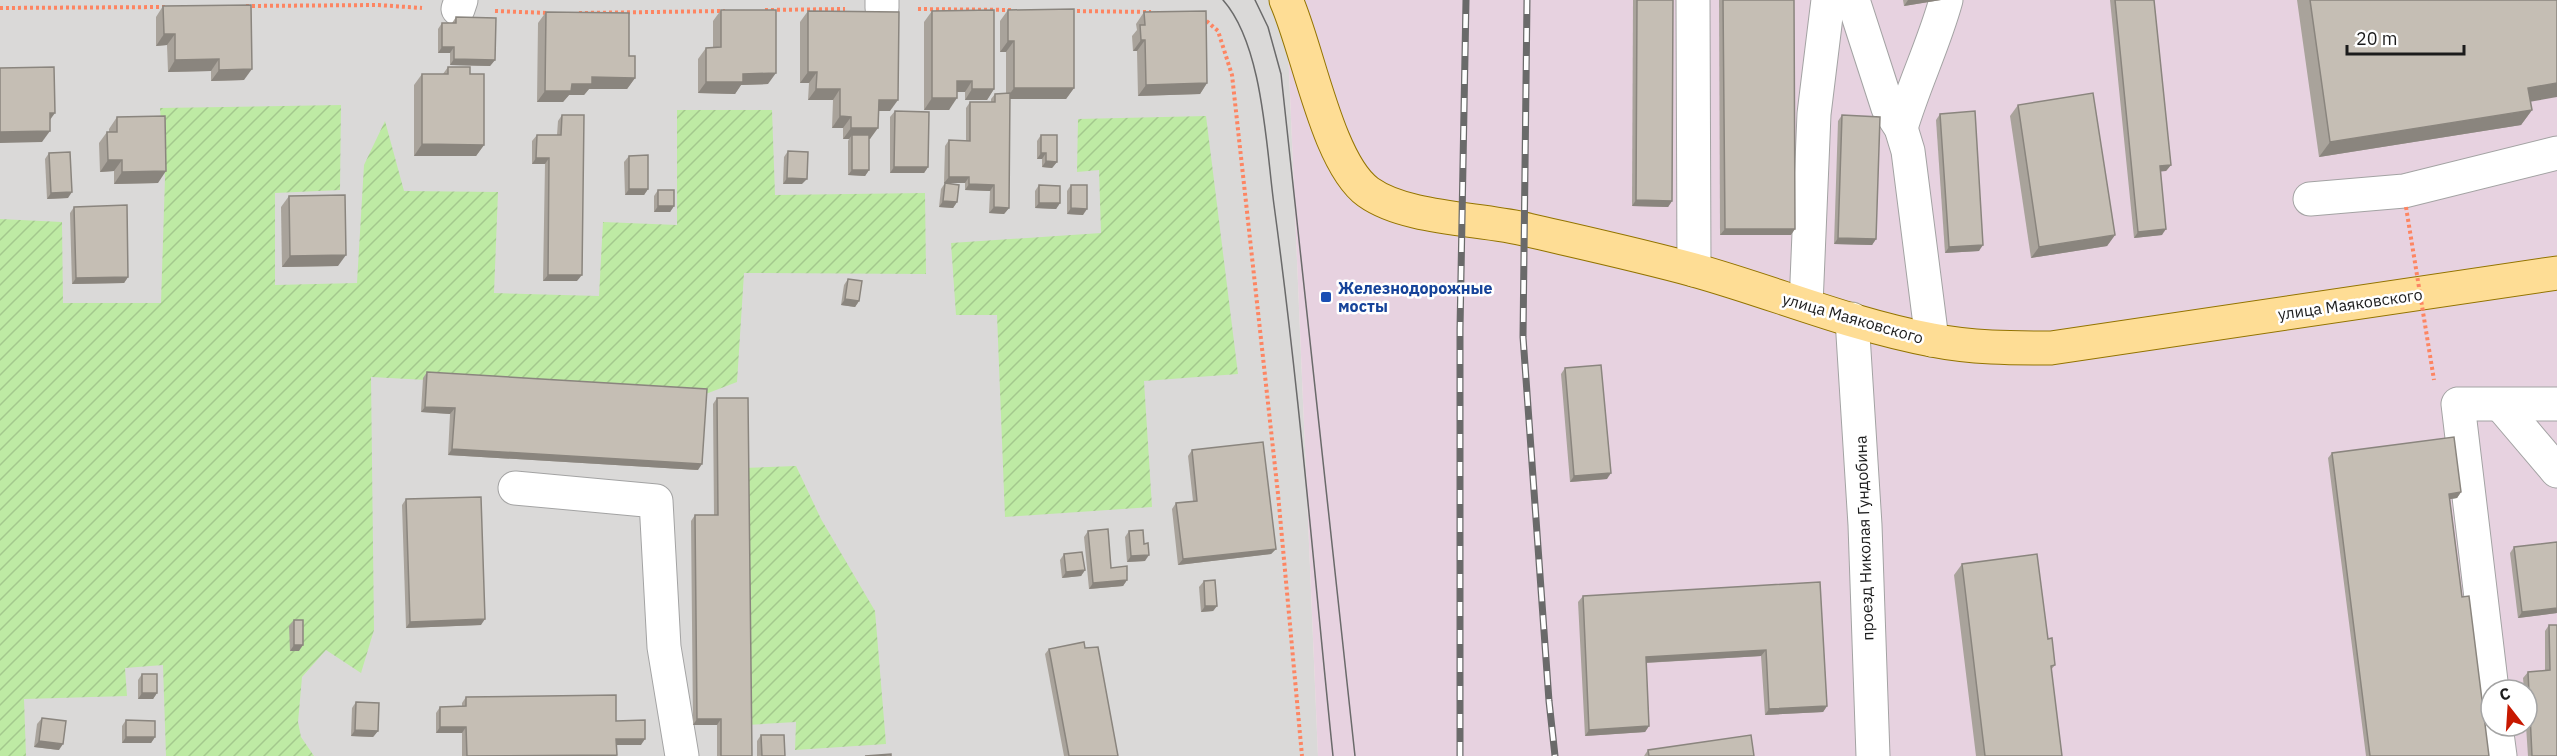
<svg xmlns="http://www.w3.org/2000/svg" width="2557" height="756" font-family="'IBM Plex Sans',sans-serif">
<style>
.residential{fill:#dad9d8}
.railway{fill:#e7d2e0;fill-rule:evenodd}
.garden{fill:url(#garden-furrows)}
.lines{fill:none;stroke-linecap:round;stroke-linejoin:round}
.minor-casing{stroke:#a3a3a3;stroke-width:35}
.major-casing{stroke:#937400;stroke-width:35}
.path{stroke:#fd8562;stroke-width:4;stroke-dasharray:3 3;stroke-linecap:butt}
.minor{stroke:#fff;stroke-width:33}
.major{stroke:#fedd95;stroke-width:33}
.tram{stroke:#6a6a6a;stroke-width:1.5}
.rail-casing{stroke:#6a6a6a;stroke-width:7}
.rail{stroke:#fff;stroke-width:4.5;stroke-dasharray:14;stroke-linecap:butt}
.path-bridge{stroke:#fd8562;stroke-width:4;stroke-dasharray:3 3;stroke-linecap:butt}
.wall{fill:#a9a39b}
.shaded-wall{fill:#8a857e}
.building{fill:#c5beb4;stroke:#8a857e;stroke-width:1.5}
.transit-dot{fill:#1a4fb4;stroke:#fff;stroke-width:2}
.labels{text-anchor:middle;stroke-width:5;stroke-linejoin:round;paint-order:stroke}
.transit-label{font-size:16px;font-weight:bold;fill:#164399;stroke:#fff;text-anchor:start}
.street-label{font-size:16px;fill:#1c1c1c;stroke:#fff}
</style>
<defs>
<pattern id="garden-furrows" width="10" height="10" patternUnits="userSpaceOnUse" patternTransform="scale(1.5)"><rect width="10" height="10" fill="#beeaa4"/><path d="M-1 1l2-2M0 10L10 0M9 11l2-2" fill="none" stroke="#a3c88d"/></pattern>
</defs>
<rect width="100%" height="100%" fill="#edebe1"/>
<path class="residential" d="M0,0H1286L1318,756H0Z"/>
<path class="railway" d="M1286,0H2557V756H1318ZM2491,690H2527V726H2491Z"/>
<g class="garden">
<path d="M341,105L340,190L275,193V285L357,283L364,165L385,121L404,191L498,192L494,293L599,296L603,222L677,225V110H772L775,195L925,193L926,274L744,273L737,382L703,395L371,377L374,630L361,673L326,650L302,677L298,722L301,737L314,756H166L163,665L125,668L127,696L24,699L26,756H0V219L62,222L63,303H161L165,178L160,108Z"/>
<path d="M1206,116L1238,374L1144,381L1152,507L1005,517L997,315H956L951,243L1101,233L1099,170L1077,172L1078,119Z"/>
<path d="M796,466L821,519L875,611L886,744L795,750L796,722L747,725L744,468Z"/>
</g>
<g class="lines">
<g class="minor-casing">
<g id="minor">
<path d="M882,0V8"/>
<path d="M1693,0L1694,270"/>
<path d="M1853,0L1888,108L1901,128L1908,151L1932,340"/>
<path d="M458,9L461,0"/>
<path d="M1901,128C1914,84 1934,44 1946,0"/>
<path d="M2310,199L2404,191L2557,153"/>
<path d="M1806,305L1814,114L1828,0"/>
<path d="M1852,319L1865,525L1873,756"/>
<path d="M2501,405L2557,471"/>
<path d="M515,488L656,501L664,647L682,756"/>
<path d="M2492,690L2458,404H2557"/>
<path d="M2496,726L2500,756"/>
</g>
</g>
<g class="major-casing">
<path id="major" d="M1286,0C1308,49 1327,162 1368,192C1407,220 1482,218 1528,230C1584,243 1639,255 1694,270C1773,292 1851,325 1932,340C1972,348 2011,348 2051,348L2557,273"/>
</g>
<g class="path">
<path d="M246,6L378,5L422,8"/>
<path d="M0,8L167,7"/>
<path d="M918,9L1013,10"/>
<path d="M765,10L845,9"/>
<path d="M495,11L548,13"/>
<path d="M1071,11L1151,12"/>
<path d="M579,13L725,11"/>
<path d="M1202,17L1218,31L1232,75L1278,494L1302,756"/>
</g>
<use href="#minor" class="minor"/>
<use href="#major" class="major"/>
<g class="tram">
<path d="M1223,0C1263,45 1266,146 1274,205C1299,388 1314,572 1333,756"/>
<path d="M1255,0L1268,27L1281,74L1355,756"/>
</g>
<g class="rail-casing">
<g id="rail">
<path d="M1527,0L1523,337L1549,701L1555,756"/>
<path d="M1460,756V329L1466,0"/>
</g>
</g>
<use href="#rail" class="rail"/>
<path class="path-bridge" d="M2406,207L2434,380"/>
</g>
<g class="wall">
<path d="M1633,0H1673L1672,201L1668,207L1632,206Z"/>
<path d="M1719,0H1794L1791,235H1720Z"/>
<path d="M1903,0H1941L1904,6Z"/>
<path d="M2110,0H2154L2171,165L2166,171H2161L2162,235L2134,238Z"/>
<path d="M2297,0H2557L2530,102L2532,110L2521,125L2319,157Z"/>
<path d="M163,6L244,80L211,81V71L168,72L167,45L156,46V17Z"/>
<path d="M721,10L768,84L741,85L735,94L698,93V59L706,48H713V21Z"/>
<path d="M1008,10L1074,88L1066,99H1010L1009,208L1004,214L989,213L990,191L965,190V183H944L945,146L949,140L966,141V108L970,102H991V99L995,94L1006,93V52H1000V21Z"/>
<path d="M808,11L890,111H878L870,139H869V170L865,176L848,175V141L849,139H843V128H832L833,100H808L809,83H800V22Z"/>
<path d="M932,11L994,89L987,100H965V92H957L949,110H924V22Z"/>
<path d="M546,12L629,56L635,78L627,89H589L584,95H569L563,102H537L538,23Z"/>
<path d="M1144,12L1207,83L1200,94L1138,96L1137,51H1133L1132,36L1137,30L1136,24Z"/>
<path d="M456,17L495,60L490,66L450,65V53H438V29L442,23H452Z"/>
<path d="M448,67L470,74L484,145L476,156H414V85L422,74H443Z"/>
<path d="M2018,105L2115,235L2107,246L2031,258L2010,116Z"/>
<path d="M895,111L928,167L924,173H890V117Z"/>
<path d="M1940,114L1979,251L1945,253L1936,120Z"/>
<path d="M562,115L577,281H543L545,164H532V141L537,135H557L558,121Z"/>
<path d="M1842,115L1876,239L1872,245L1834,244L1838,121Z"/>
<path d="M117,117L158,183L114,184V171L100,172L99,143L107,132H109V129Z"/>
<path d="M1041,135L1057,162L1052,168L1042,167V159H1037V141Z"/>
<path d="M788,151L802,184H783L784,157Z"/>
<path d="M49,153L68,198L47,199L45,159Z"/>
<path d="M629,156L648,189L644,195H625L624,162Z"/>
<path d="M945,183L957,202L953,208L939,207L941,189Z"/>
<path d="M1039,185L1060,203L1056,209L1035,208V191Z"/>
<path d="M1071,185L1083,215L1067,214V191Z"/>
<path d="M658,190L674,206L670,212H654V196Z"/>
<path d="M289,196L338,266L282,267L281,207Z"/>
<path d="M74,207L128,277L124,283L72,284L70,213Z"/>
<path d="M848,279L859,301L855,307L841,305L844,285Z"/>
<path d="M1565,368L1607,479L1570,482L1561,374Z"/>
<path d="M427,372L698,470L448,455L450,414L421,412L423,378Z"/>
<path d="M717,398L752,756H717V725H693L691,521L695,515H714L713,404Z"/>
<path d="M1192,450L1276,549L1271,554L1178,565L1172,509L1176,503L1193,501L1188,456Z"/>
<path d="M2332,453L2461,492L2457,498L2450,499L2462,597L2489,756H2366L2328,458Z"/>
<path d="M406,499L481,625L406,628L402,505Z"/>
<path d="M1088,531L1111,568L1127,580L1123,586L1089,589L1084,537Z"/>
<path d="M1129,531L1145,561L1127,562L1125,537Z"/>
<path d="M2557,542V613L2518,618L2510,553L2514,547Z"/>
<path d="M1064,554L1085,570L1081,576L1062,578L1060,560Z"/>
<path d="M1962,564L2048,639L2055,665L2051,670L2062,756H1976L1954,575Z"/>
<path d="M1204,581L1217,606L1213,611L1201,612L1199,587Z"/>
<path d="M1820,582L1827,706L1823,712L1765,715L1761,656L1646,663L1649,726L1645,732L1585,736L1578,602L1583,596Z"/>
<path d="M294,620L299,651H290L289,626Z"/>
<path d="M2549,625L2557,756H2528L2526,726H2527V690H2524L2523,678L2528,672L2545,671V631Z"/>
<path d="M1049,649L1118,756H1064L1045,654Z"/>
<path d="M142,674L157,693L153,699H138V680Z"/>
<path d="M466,697L616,721L641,745H617V755L616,756H462V733H436V713L440,707L462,706V703Z"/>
<path d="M356,702L378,731L373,737L351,736L352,708Z"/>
<path d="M42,718L59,750L34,747L37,724Z"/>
<path d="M126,720L155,737L151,743H122V726Z"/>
<path d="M761,735L785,756H757V741Z"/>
<path d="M1648,750L1754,756H1644Z"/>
</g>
<g class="shaded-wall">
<path d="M1908,0H1941L1904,6Z"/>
<path d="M164,34H175L167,45L156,46Z"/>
<path d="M1141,40H1145L1137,51H1133Z"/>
<path d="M1008,41H1014L1006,52H1000Z"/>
<path d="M442,47H454L450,53H438Z"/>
<path d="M219,59L211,71L168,72L175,60Z"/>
<path d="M454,59L495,60L490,66L450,65Z"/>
<path d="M252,69L244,80L211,81L219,70Z"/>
<path d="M808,72H817L809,83H800Z"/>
<path d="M776,73L768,84L741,85L735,94L698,93L706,82L743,74Z"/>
<path d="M592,77L635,78L627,89H589L584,95H569L563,102H537L545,91Z"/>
<path d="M957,81H972L965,92H949Z"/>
<path d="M1207,83L1200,94L1138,96L1146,85Z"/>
<path d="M2557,83V97L2517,104L2528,88Z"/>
<path d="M1014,88H1074L1066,99H1006Z"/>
<path d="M816,89H840L833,100H808Z"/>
<path d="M972,89H994L987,100H965Z"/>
<path d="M932,98H957L949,110H924Z"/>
<path d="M879,100H898L890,111H871Z"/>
<path d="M2532,110L2521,125L2319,157L2330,142Z"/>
<path d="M50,113H55L47,124Z"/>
<path d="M840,116L851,117L843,128H832Z"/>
<path d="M851,128H878L870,139H852V135L849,139H843Z"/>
<path d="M50,131L42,142L0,143V132Z"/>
<path d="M422,144L484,145L476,156H414Z"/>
<path d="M1041,153H1046L1042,159H1037Z"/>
<path d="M536,158H549L545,164H532Z"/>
<path d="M108,160H122L114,171L100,172Z"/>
<path d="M1046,161L1057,162L1052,168L1042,167Z"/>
<path d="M2171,165L2166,171L2156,172L2160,166Z"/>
<path d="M894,167H928L924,173H890Z"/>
<path d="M852,170H869L865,176L848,175Z"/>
<path d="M166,171L158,183L114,184L122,172Z"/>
<path d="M949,177H969L965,183H944Z"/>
<path d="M787,178L807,179L802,184H783Z"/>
<path d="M969,184L994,185L990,191L965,190Z"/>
<path d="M629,189H648L644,195H625Z"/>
<path d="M72,192L68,198L47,199L51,193Z"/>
<path d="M1636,200L1672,201L1668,207L1632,206Z"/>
<path d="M943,201L957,202L953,208L939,207Z"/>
<path d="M1039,203H1060L1056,209L1035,208Z"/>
<path d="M658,206H674L670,212H654Z"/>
<path d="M994,207L1009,208L1004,214L989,213Z"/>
<path d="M1071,208L1087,209L1083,215L1067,214Z"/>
<path d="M1725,229H1795L1791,235H1720Z"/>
<path d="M2166,229L2162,235L2134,238L2138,232Z"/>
<path d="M2115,235L2107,246L2031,258L2039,247Z"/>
<path d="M1838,238L1876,239L1872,245L1834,244Z"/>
<path d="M1983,245L1979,251L1945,253L1949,247Z"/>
<path d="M346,255L338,266L282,267L290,256Z"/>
<path d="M548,275H582L577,281H543Z"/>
<path d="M128,277L124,283L72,284L76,278Z"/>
<path d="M845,299L859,301L855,307L841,305Z"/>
<path d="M425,407L455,408L450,414L421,412Z"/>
<path d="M452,449L702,464L698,470L448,455Z"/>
<path d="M1611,473L1607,479L1570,482L1574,476Z"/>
<path d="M2461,492L2457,498L2445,500L2449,494Z"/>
<path d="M1276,549L1271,554L1178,565L1183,559Z"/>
<path d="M1149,555L1145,561L1127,562L1131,556Z"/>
<path d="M1085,570L1081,576L1062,578L1066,572Z"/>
<path d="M1127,580L1123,586L1089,589L1093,583Z"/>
<path d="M1205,606H1217L1213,611L1201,612Z"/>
<path d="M2557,608V613L2518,618L2522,612Z"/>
<path d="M485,619L481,625L406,628L410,622Z"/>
<path d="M294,645H303L299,651H290Z"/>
<path d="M1766,650L1761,656L1641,663L1646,657Z"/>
<path d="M142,693H157L153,699H138Z"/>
<path d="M1827,706L1823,712L1765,715L1769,709Z"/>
<path d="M697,719H721L717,725H693Z"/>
<path d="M1649,726L1645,732L1585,736L1589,730Z"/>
<path d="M440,727H466L462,733H436Z"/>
<path d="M355,730L378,731L373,737L351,736Z"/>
<path d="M126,737H155L151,743H122Z"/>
<path d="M616,739H645L641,745H612Z"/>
<path d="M39,741L63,744L59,750L34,747Z"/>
<path d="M617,755L616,756H466H467Z"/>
</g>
<g class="building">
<path d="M1637,0H1673L1672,201L1636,200Z"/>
<path d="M1723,0H1794L1795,229H1725Z"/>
<path d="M2115,0H2154L2171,165L2160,166L2166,229L2138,232Z"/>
<path d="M2310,0H2557V83L2528,88L2532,110L2330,142Z"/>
<path d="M251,5L252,69L219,70V59L175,60V34H164L163,6Z"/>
<path d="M1074,9V88H1014V41H1008V10Z"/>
<path d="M721,10H776V73L743,74V82H706V48L721,47Z"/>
<path d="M994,10V89H972V81H957V98H932V11Z"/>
<path d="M808,11L899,12L898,100H879L878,128H851V117L840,116V89H816L817,72H808Z"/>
<path d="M1206,11L1207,83L1146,85L1145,40H1141L1140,25H1145L1144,12Z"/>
<path d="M546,12L629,13V56H635V78L592,77V84H572L571,91H545Z"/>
<path d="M456,17L496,18L495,60L454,59V47H442V23H456Z"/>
<path d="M54,67L55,113H50V131L0,132V68Z"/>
<path d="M448,67H470V74H484V145L422,144V74H448Z"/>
<path d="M1010,93L1009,208L994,207V185L969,184V177H949V140L970,141V102H995V94Z"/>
<path d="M2093,93L2115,235L2039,247L2018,105Z"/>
<path d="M895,111L929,112L928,167H894Z"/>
<path d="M1975,111L1983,245L1949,247L1940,114Z"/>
<path d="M562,115H584L582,275H548L549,158H536L537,135H561Z"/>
<path d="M1842,115L1880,117L1876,239L1838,238Z"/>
<path d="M165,116L166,171L122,172V160H108L107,132H117V117Z"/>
<rect x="852" y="135" width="17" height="35"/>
<path d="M1041,135H1057V162L1046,161V153H1041Z"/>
<path d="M788,151L808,152L807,179L787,178Z"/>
<path d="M70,152L72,192L51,193L49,153Z"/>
<path d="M648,155V189H629V156Z"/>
<path d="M945,183L959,185L957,202L943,201Z"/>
<path d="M1039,185L1060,186V203H1039Z"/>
<path d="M1071,185H1087V209L1071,208Z"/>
<rect x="658" y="190" width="16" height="16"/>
<path d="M345,195L346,255L290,256L289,196Z"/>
<path d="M127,205L128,277L76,278L74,207Z"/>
<path d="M848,279L862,281L859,301L845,299Z"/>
<path d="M1601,365L1611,473L1574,476L1565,368Z"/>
<path d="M427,372L707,389L702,464L452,449L455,408L425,407Z"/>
<path d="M717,398H748L752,756H721V719H697L695,515H718Z"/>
<path d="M2454,437L2461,492L2449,494L2462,597L2469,596L2489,756H2370L2332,453Z"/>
<path d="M1263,442L1276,549L1183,559L1176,503L1197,501L1192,450Z"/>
<path d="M481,497L485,619L410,622L406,499Z"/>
<path d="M1108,529L1111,568L1127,566V580L1093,583L1088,531Z"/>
<path d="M1143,530L1144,544L1148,543L1149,555L1131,556L1129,531Z"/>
<path d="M2557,542V608L2522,612L2514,547Z"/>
<path d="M1082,552L1085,570L1066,572L1064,554Z"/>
<path d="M2037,554L2048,639L2052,638L2055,665L2051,666L2062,756H1985L1962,564Z"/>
<path d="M1215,580L1217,606H1205L1204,581Z"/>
<path d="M1820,582L1827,706L1769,709L1766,650L1646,657L1649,726L1589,730L1583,596Z"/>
<rect x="294" y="620" width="9" height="25"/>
<path d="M2549,625H2557V756H2532L2528,672L2550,670Z"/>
<path d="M1084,642L1085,648L1098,647L1118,756H1069L1049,649Z"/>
<rect x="142" y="674" width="15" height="19"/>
<path d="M616,695V721L645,720V739H616L617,755L467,756L466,727H440V707L466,706V697Z"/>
<path d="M356,702L379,703L378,731L355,730Z"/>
<path d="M42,718L66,721L63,744L39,741Z"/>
<path d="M126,720L155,721V737H126Z"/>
<path d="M761,735H784L785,756H762Z"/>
<path d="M1751,735L1754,756H1649L1648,750Z"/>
<path d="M891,754V756H865Z"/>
</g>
<rect class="transit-dot" x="1320" y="291" width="12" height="12" rx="3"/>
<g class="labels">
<g class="transit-label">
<text x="1338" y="294">Железнодорожные<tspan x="1338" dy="18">мосты</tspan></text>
</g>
<g class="street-label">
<text transform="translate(2350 304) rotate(-8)" y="6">улица Маяковского</text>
<text transform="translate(1853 318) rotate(16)" y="6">улица Маяковского</text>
<text transform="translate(1864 538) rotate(-92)" y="6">проезд Николая Гундобина</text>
</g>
</g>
<g transform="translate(2509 708) rotate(343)"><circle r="28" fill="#ffffff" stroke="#a4a4a4" stroke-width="1.5"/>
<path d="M0-4.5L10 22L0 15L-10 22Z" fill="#c71800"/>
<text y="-9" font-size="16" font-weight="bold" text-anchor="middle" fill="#1c1c1c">С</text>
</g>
<path d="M2347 45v9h117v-9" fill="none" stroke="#1c1c1c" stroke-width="3"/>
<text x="2356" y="45" font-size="18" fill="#1c1c1c" stroke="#ffffff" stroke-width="4.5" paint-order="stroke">20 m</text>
</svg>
